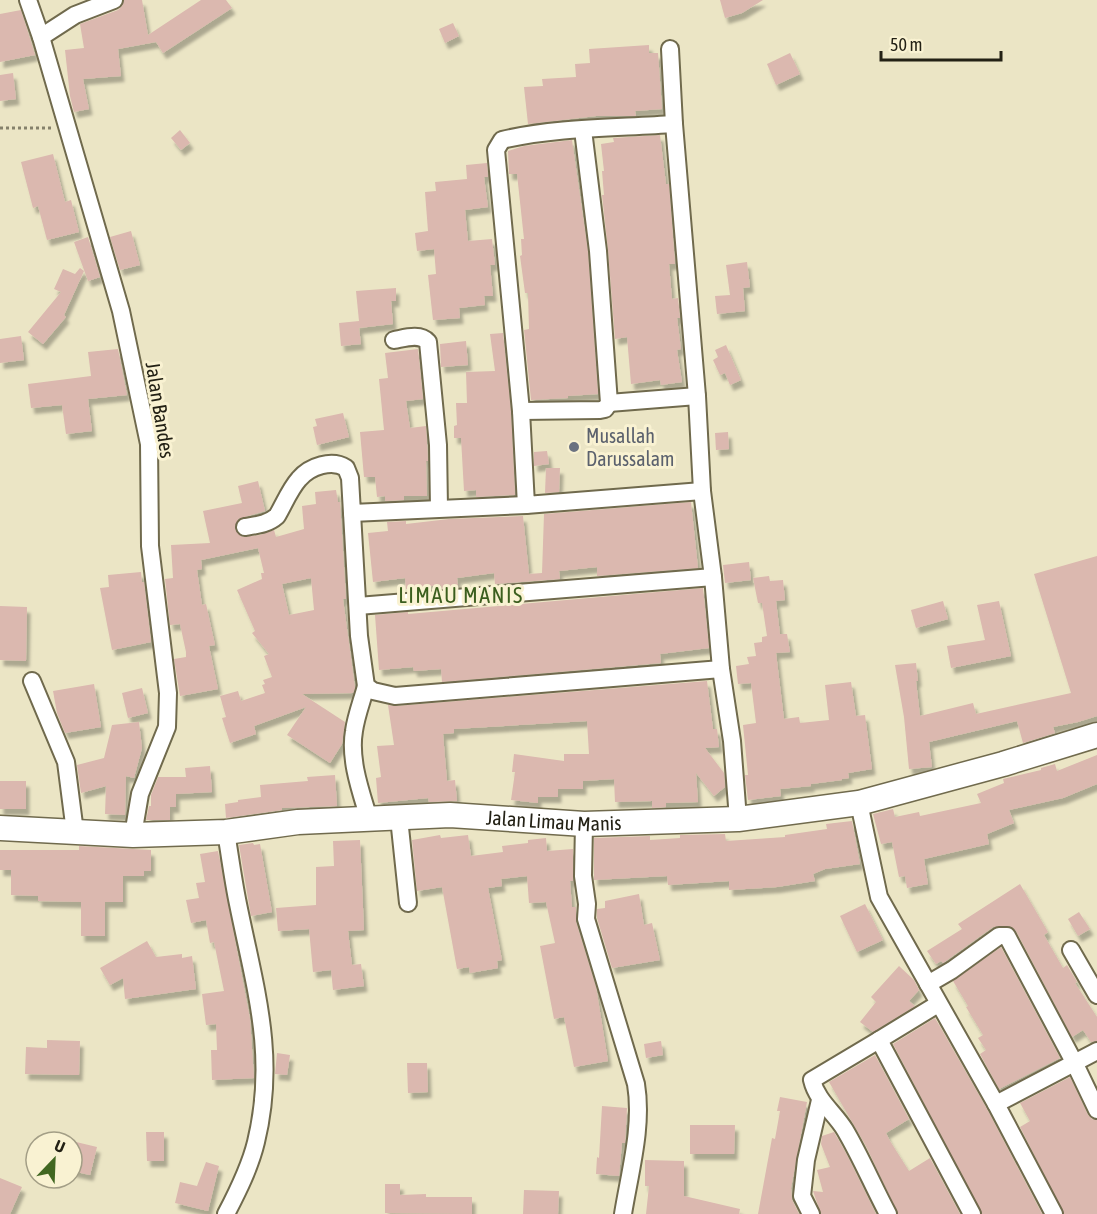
<svg xmlns="http://www.w3.org/2000/svg" width="1097" height="1214" font-family="'Asap Condensed',sans-serif">
<style>
.building{fill:#dbb8af;fill-rule:evenodd;filter:url(#shadow)}
.lines{fill:none;stroke-linecap:round;stroke-linejoin:round}
.street-casing{stroke:#706a4d;stroke-width:20}
.secondary-casing{stroke:#706a4d;stroke-width:27}
.path{stroke:#85816b;stroke-width:3;stroke-dasharray:3 3;stroke-linecap:butt}
.street{stroke:#fff;stroke-width:16}
.secondary{stroke:#fff;stroke-width:24}
.worship-dot{fill:#6b7280;stroke:#f9f2d2;stroke-width:2}
.labels{text-anchor:middle;stroke-width:6;stroke-linejoin:round;paint-order:stroke}
.street-label{font-size:20px;fill:#232115;stroke:#f9f2d2}
.worship-label{font-size:20px;fill:#5b616d;stroke:#f9f2d2;text-anchor:start}
.quarter-label{font-size:22px;letter-spacing:1.5px;fill:#3b5e1e;stroke:#f9f2d2}
</style>
<defs>
<filter id="shadow"><feDropShadow dx="3.5" dy="6" stdDeviation="1.5" flood-color="#0004"/></filter>
</defs>
<rect width="100%" height="100%" fill="#ebe5c5"/>
<g class="building">
<path d="M124,0H142L148,35L201,0H226L232,8L163,53L156,42L118,49L121,76L83,79L89,109L74,112L70,96L65,50L84,48L80,24L118,10L122,6Z"/>
<path d="M720,0H763L742,13L725,18Z"/>
<path d="M21,10L35,55L0,62V14Z"/>
<path d="M453,23L459,36L445,43L439,29Z"/>
<path d="M649,45V53H658L662,109L635,111L636,116H596L528,124L524,87L543,86L542,79L576,77L575,64L590,63L589,49Z"/>
<path d="M790,53L800,74L776,85L767,64Z"/>
<path d="M13,73L16,99L0,101V75Z"/>
<path d="M180,130L190,143L181,150L171,138Z"/>
<path d="M660,135L666,184H669L675,264H669L672,299L678,298L680,318H677L681,349L677,350L682,382L661,385L660,380L631,384L627,337L615,339L608,250L602,195H604L602,171H604L601,144L614,142L613,138Z"/>
<path d="M572,140L588,252L598,394L568,396V398L531,400L524,330L529,329L528,293H525L520,256L522,255L521,239H524L517,174H509L508,151L524,146Z"/>
<path d="M53,154L65,202L71,200L79,232L47,240L38,206L33,208L21,162Z"/>
<path d="M487,163L488,177H484L488,207L465,210L468,241L492,239L495,265H490L493,296H484L485,305L459,308L460,318L433,320L428,275L436,274L434,249L417,251L415,233L428,231L425,192L436,191L435,182L467,179L466,165Z"/>
<path d="M131,231L140,265L120,270L110,237Z"/>
<path d="M88,237L100,277L88,281L74,242Z"/>
<path d="M747,262L750,287L743,288L745,311L717,314L715,296L730,295L726,265Z"/>
<path d="M80,268L84,271L64,315L66,317L43,344L28,332L61,292L54,289L63,269L75,274Z"/>
<path d="M396,288V301H391L393,324L359,328L361,344L341,346L339,323L359,321L356,291Z"/>
<path d="M503,333L511,412L515,495L476,497V490L464,491L461,438H454V426L457,425L456,403H467L466,372L495,371L490,334Z"/>
<path d="M21,336L24,360L0,363V339Z"/>
<path d="M466,341L468,365L441,367L440,344Z"/>
<path d="M726,345L741,380L730,385L725,373L720,375L713,360L718,357L715,350Z"/>
<path d="M118,349L127,395L88,399L92,431L66,434L62,405L31,408L28,384L91,376L88,352Z"/>
<path d="M418,349L423,399L406,401L410,428L426,426L428,461H426L427,496H404V500L385,501V496L377,497L375,477H364L360,432L384,430L379,379L388,378L385,353Z"/>
<path d="M343,413L349,437L317,445L313,427L317,426L315,419Z"/>
<path d="M728,432L729,449L716,450L715,433Z"/>
<path d="M547,451L549,464L534,466V452Z"/>
<path d="M546,468H560L559,492L545,493Z"/>
<path d="M258,481L265,511L238,519L235,529L242,537L260,535L274,530L276,537L304,529L302,506L316,504L315,492L336,490L338,502H340L346,599H343L355,688L353,693L302,694L345,722L342,744L330,763L287,735L306,707L254,726L256,734L230,743L222,718L226,717L220,696L238,691L241,701L265,693L262,685L265,684L263,680L272,677L264,656L269,654L252,633L255,631L237,590L262,579L261,573H264L258,548L201,560L202,569L197,570L202,605L206,604L215,645L209,646L218,689L180,696L174,659L186,657V652L180,624L170,625L165,579L173,578L171,545L210,543L203,511L242,503L238,486ZM311,578L314,610L289,615L282,584Z"/>
<path d="M691,502L698,568L597,576V567L559,571L560,579L495,584L494,573L457,578L458,587L442,589L441,585L406,589L405,578L373,582L368,533L388,531L387,522L406,521V524L449,519L523,516L529,574L542,573L544,514Z"/>
<path d="M1097,556V716L1078,722L1053,727L1055,733L1023,743L1017,721L929,742L932,767L909,769L904,717L895,665L916,663L918,681H916L920,716L973,703L976,714L1071,693L1034,574Z"/>
<path d="M749,562L751,580L725,583L723,565Z"/>
<path d="M141,572L142,582H144L151,642L112,650L100,588L109,587L108,575Z"/>
<path d="M769,576L770,581L783,580L785,600L776,601L780,634H787L790,652L776,653L784,719L799,717L800,723L829,720L825,685L851,682L856,716L865,715L872,769L848,773L849,778L842,779V780L811,784V786L780,789L781,796L748,800L745,775H748L743,725L756,723L751,683L738,684L736,666L749,664L747,657L756,656L754,643L762,642V637L767,636L762,603H758L753,578Z"/>
<path d="M703,588L709,648L660,654L661,663L442,682L441,669L414,671L413,667L379,670L375,615L408,612V614Z"/>
<path d="M943,601L948,619L916,628L911,610Z"/>
<path d="M999,601L1011,656L951,668L947,646L985,640L977,605Z"/>
<path d="M0,606L27,607L26,661L0,660Z"/>
<path d="M707,681L713,729H717L719,747L705,748L724,773L725,787L714,796L696,773L698,802L666,803V807L652,808V801L615,802L614,779L583,781V789H558V797H538V803L511,800L515,772H512L514,754L564,761V754H589L587,721L454,729V733L443,734L447,781L455,780L457,801L429,802L428,798L378,803L376,778L381,777L377,746L394,745L388,705L396,706Z"/>
<path d="M94,684L101,727L65,733L57,713L53,691Z"/>
<path d="M142,688L148,713L128,718L122,693Z"/>
<path d="M139,722L142,748L134,778L126,776L125,815L105,814L106,786L81,793L77,765L104,758L112,725Z"/>
<path d="M1097,755V784L1063,798L1009,810L1014,823L987,834L989,844L924,859L928,884L907,888L905,876L899,877L892,842L881,844L873,814L893,809L895,817L919,812L920,816L981,803L977,794L1004,783L1003,779L1041,770V768L1055,764L1057,771Z"/>
<path d="M210,766L212,792L176,794V807H170V820H146L149,806H151V795L158,777H186L185,768Z"/>
<path d="M335,775L337,806L282,808V810L226,818L225,804L238,802V800L261,797L260,785L308,781L307,777Z"/>
<rect x="0" y="781" width="26" height="28"/>
<path d="M852,821L860,864L825,869L813,874L815,881L777,887L729,890V881L668,885L667,876L594,880V838L650,836V840L680,838V835L725,834L726,841L785,837V835L827,829L826,824Z"/>
<path d="M440,835L441,838L468,835L471,856L503,852L502,846L528,843V840L546,838L547,851L573,849V881H570L572,907H576V922L596,987L608,1061L574,1067L564,1017L554,1019L540,946L555,943L546,902L529,903L527,876L501,879L502,886L488,888L502,960L497,961L498,968L470,973L469,967L457,969L442,887L417,891L412,840Z"/>
<path d="M360,840L364,930L348,931L352,965L361,964L364,986L333,990L331,970L313,972L309,929L278,931L276,908L316,905V867L334,866L333,841Z"/>
<path d="M253,843L254,845L260,844L272,912L251,916L239,845Z"/>
<path d="M79,846L151,850V871H144V876H123V902H105V936H81V902L38,901V896L11,895V870H0V850H79Z"/>
<path d="M218,851L250,1019L254,1078L212,1080L211,1050H217L216,1024L206,1025L202,994L224,991L214,942L210,943L206,920L191,923L186,900L199,898L196,883L205,882L200,854Z"/>
<path d="M1020,884L1048,932L1044,935L1063,968L1067,965L1077,982L1075,983L1097,1017V1041L1091,1042L1083,1030L1072,1037L1016,931L1012,927L999,926L993,927L943,963L941,961L936,964L927,951L962,929L958,924Z"/>
<path d="M639,894L644,925L652,923L660,960L612,968L597,918V909L605,908V901Z"/>
<path d="M865,904L883,940L857,952L840,916Z"/>
<path d="M1079,912L1090,929L1078,936L1068,919Z"/>
<path d="M147,941L156,957L182,954V958L192,956L196,989L125,999L123,978L110,985L100,968Z"/>
<path d="M1001,947L1060,1058L999,1089L980,1054L986,1050L978,1038L983,1035L966,1007L968,1006L953,981Z"/>
<path d="M899,966L914,980L919,990L909,1001L915,1006L873,1032L860,1022L876,1002L871,997Z"/>
<path d="M935,1018L987,1109L1042,1214H982L893,1044Z"/>
<path d="M47,1040L80,1041L79,1075L25,1074L26,1047L47,1048Z"/>
<path d="M661,1041L663,1055L646,1058L644,1044Z"/>
<path d="M277,1053L290,1055L287,1075L275,1074Z"/>
<path d="M875,1055L909,1119L886,1133L890,1141L909,1171L930,1158L960,1214H898L866,1146L829,1082Z"/>
<path d="M407,1063H427L428,1092L408,1093Z"/>
<path d="M1070,1077L1088,1115L1092,1119L1097,1120V1214H1064L1020,1127L1030,1121L1020,1103Z"/>
<path d="M780,1097L807,1102L791,1188L792,1200L799,1214H758L772,1138L775,1139L780,1111H777Z"/>
<path d="M602,1106L627,1108L625,1143H622L619,1176L596,1174L597,1157L599,1158Z"/>
<path d="M690,1125H735L734,1154H690Z"/>
<path d="M146,1132H164V1161H147Z"/>
<path d="M834,1132L847,1155L876,1214H821L813,1191L823,1192L817,1170L830,1167L821,1144L822,1136Z"/>
<path d="M72,1141L97,1147L90,1175L72,1171Z"/>
<path d="M645,1160L684,1161V1196L740,1209L739,1214H646L649,1186H645Z"/>
<path d="M206,1162L219,1166L208,1211L175,1203L180,1182L197,1186Z"/>
<path d="M0,1178L22,1187L10,1214H0Z"/>
<path d="M385,1184H400V1195L426,1194V1197H472V1214L385,1213Z"/>
<path d="M524,1190L559,1191L558,1214H523Z"/>
</g>
<g class="lines">
<g class="street-casing">
<g id="street">
<path d="M28,0L41,37L121,311L149,444L150,546L168,693L167,727L140,794L133,835"/>
<path d="M41,37L75,15L114,0"/>
<path d="M670,49L674,124L697,396L702,491L713,577L721,669L732,741L738,819"/>
<path d="M674,124C619,128 555,127 502,140L496,150L521,411L526,505L702,491"/>
<path d="M394,340C405,338 420,333 428,342L438,445L439,508"/>
<path d="M609,403L697,396"/>
<path d="M521,411L600,410L605,409L609,403L598,251L583,130"/>
<path d="M352,513L359,636L366,686L373,691L395,696L721,669"/>
<path d="M245,527C258,525 268,524 277,516C284,504 290,489 299,479C310,466 332,459 346,468L350,478L352,513L526,505"/>
<path d="M358,606L713,577"/>
<path d="M32,681L66,762L75,832"/>
<path d="M366,686C362,701 356,716 354,731C349,760 361,792 369,819"/>
<path d="M859,803L879,897L996,1104L1054,1214"/>
<path d="M399,818L408,903"/>
<path d="M584,824L583,876L587,904L586,919L636,1084C643,1126 630,1171 623,1214"/>
<path d="M1071,950L1097,995"/>
<path d="M928,984L952,970L999,936H1007L1074,1062L1097,1110"/>
<path d="M938,1004L879,1040L972,1214"/>
<path d="M879,1040L812,1080C817,1101 834,1112 845,1130C861,1157 873,1186 888,1214"/>
<path d="M996,1104L1097,1051"/>
<path d="M226,1214C238,1191 250,1167 256,1142C277,1056 255,988 238,904C233,880 230,856 226,832"/>
<path d="M811,1214L802,1196L806,1160L820,1100"/>
</g>
</g>
<g class="secondary-casing">
<g id="secondary">
<path id="s1" d="M0,828L133,835L226,832L298,822L450,815L584,824L738,819L859,803L1003,764L1097,735"/>
</g>
</g>
<path class="path" d="M0,128H53"/>
<use href="#street" class="street"/>
<use href="#secondary" class="secondary"/>
</g>
<circle class="worship-dot" cx="574" cy="447" r="6"/>
<g class="labels">
<g class="street-label">
<text transform="translate(160 410) rotate(81)" y="7">Jalan Bandes</text>
<text dy="7" stroke="none"><textPath href="#s1" startOffset="555">Jalan Limau Manis</textPath></text>
</g>
<g class="worship-label">
<text x="586" y="443">Musallah<tspan x="586" dy="23">Darussalam</tspan></text>
</g>
<g class="quarter-label">
<text x="461" y="603">LIMAU MANIS</text>
</g>
</g>
<g transform="translate(54 1160) rotate(23)"><circle r="28" fill="#f9f2d2" stroke="#a39e86" stroke-width="1.5"/>
<path d="M0-4.5L10 22L0 15L-10 22Z" fill="#416721"/>
<text y="-9" font-size="16" font-weight="bold" text-anchor="middle" fill="#232115">U</text>
</g>
<path d="M881 51v9h120v-9" fill="none" stroke="#232115" stroke-width="3"/>
<text x="890" y="51" font-size="18" fill="#232115" stroke="#f9f2d2" stroke-width="4.5" paint-order="stroke">50 m</text>
</svg>
